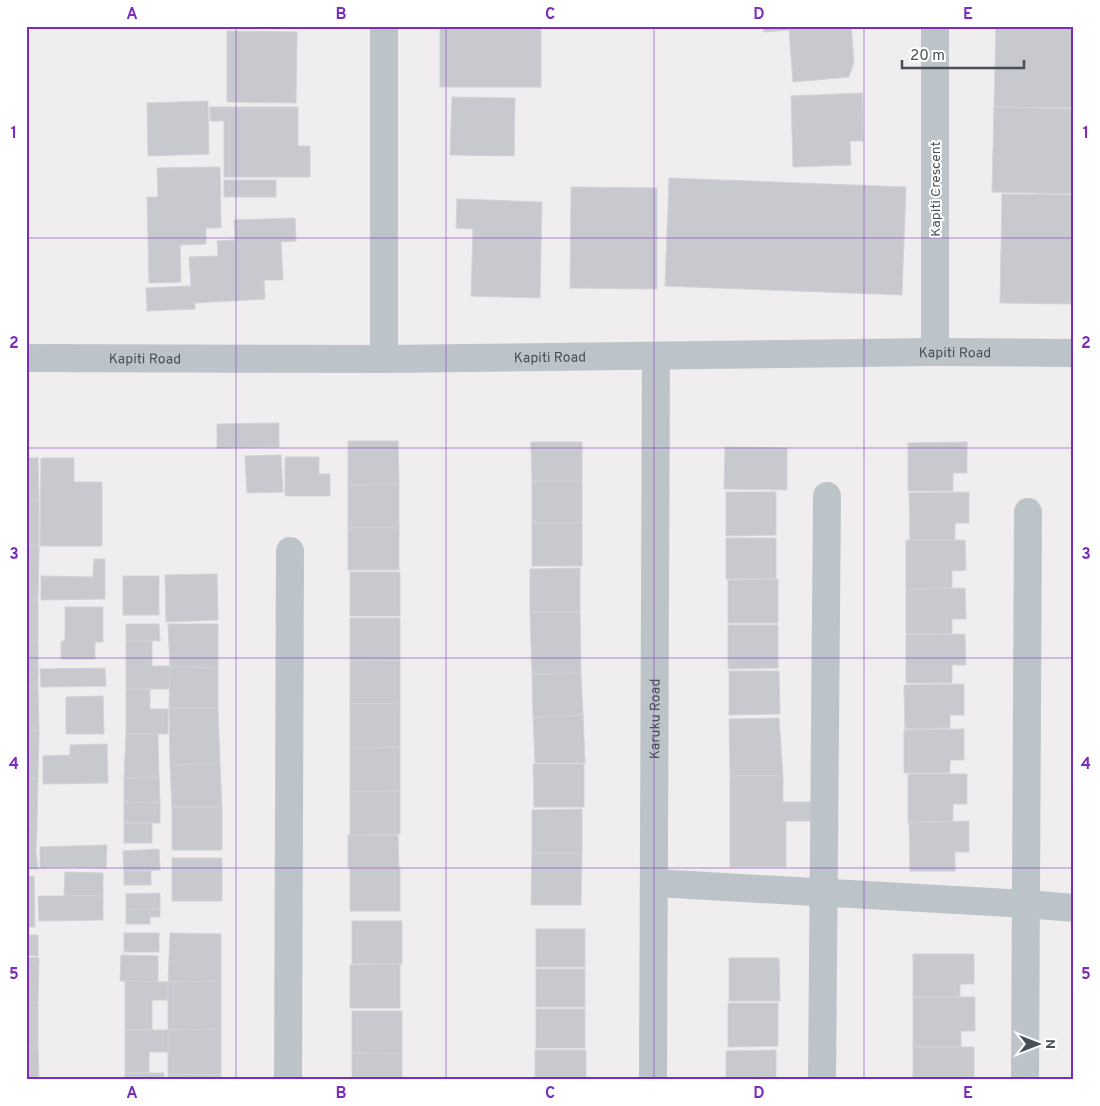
<svg xmlns="http://www.w3.org/2000/svg" width="1100" height="1106" font-family="Overpass,sans-serif">
<style>
.building{fill:#c7c9cf;stroke:#d1d3d8}
.lines{fill:none;stroke-linecap:round;stroke-linejoin:round}
.street{stroke:#bcc4ca;stroke-width:28}
.grid{fill:none;stroke:#7b2cbf;stroke-width:1;stroke-opacity:0.55}
.labels{text-anchor:middle;stroke-width:4;stroke-linejoin:round;paint-order:stroke}
.street-label{font-size:14px;fill:#475058;stroke:#fff}
.neatline{fill:none;stroke:#7b2cbf;stroke-width:2}
.grid-label{font-size:16px;text-anchor:middle;font-weight:bold;fill:#7b2cbf}
</style>
<rect width="100%" height="100%" fill="#efeded"/>
<g class="building">
<rect x="440" y="26" width="101" height="61"/>
<path d="M763,26H851L854,62L849,77L793,82L789,30L764,32Z"/>
<path d="M996,26H1074V108L994,107Z"/>
<path d="M227,31L297,32L296,103L227,102Z"/>
<path d="M862,93L863,141H850L851,165L793,167L791,96Z"/>
<path d="M452,97L515,98L514,156L450,155Z"/>
<path d="M208,101L209,154L148,156L147,103Z"/>
<path d="M210,107H298V146H310V177H224V121H210Z"/>
<path d="M994,107L1074,109V194L992,192Z"/>
<path d="M220,167L221,228H206V244L180,245L181,282L149,283L147,197H158L157,168Z"/>
<path d="M669,178L906,187L902,295L665,286Z"/>
<rect x="224" y="180" width="52" height="17"/>
<path d="M571,187L657,188V289L570,288Z"/>
<path d="M1002,194L1074,195V304L1000,303Z"/>
<path d="M457,199L542,202L540,298L471,296L473,229L456,228Z"/>
<path d="M295,218L296,241L281,242L283,280H264L265,299L195,303V309L147,311L146,288L191,286L189,257L218,256L217,241L235,240L234,220Z"/>
<path d="M279,423V447L217,448V424Z"/>
<path d="M348,441H398L399,484L348,485Z"/>
<path d="M531,442H582V481H532Z"/>
<path d="M967,442V473H953V491H908V443Z"/>
<path d="M725,447L787,448V490L724,489Z"/>
<path d="M281,455L283,492L247,493L245,456Z"/>
<path d="M285,457H319V474H330V496H285Z"/>
<path d="M26,458H38L39,500H26Z"/>
<path d="M41,458H74V482H102V546H40Z"/>
<rect x="532" y="481" width="50" height="42"/>
<path d="M399,484V528H348V485Z"/>
<path d="M726,492H776V535L726,536Z"/>
<path d="M969,492V523H955V540H910L909,493Z"/>
<rect x="26" y="500" width="13" height="46"/>
<rect x="532" y="523" width="50" height="43"/>
<rect x="348" y="528" width="51" height="42"/>
<rect x="726" y="538" width="50" height="41"/>
<path d="M906,540H965L966,570L952,571V588L906,589Z"/>
<path d="M26,546H39L38,600H26Z"/>
<path d="M94,559H105V599L41,600V576L93,577Z"/>
<path d="M580,568V612H530V569Z"/>
<rect x="350" y="572" width="50" height="44"/>
<path d="M217,574L218,620L166,622L165,575Z"/>
<rect x="123" y="576" width="36" height="39"/>
<path d="M778,579V623H728V580Z"/>
<path d="M965,588L966,619H952V634H906V589Z"/>
<rect x="26" y="600" width="12" height="41"/>
<path d="M65,607H103V642H95V659H61V642L65,640Z"/>
<path d="M530,612H580L581,673L532,674Z"/>
<path d="M350,618H400V661L350,660Z"/>
<path d="M126,624H159L160,641H126Z"/>
<path d="M168,624H218V668L170,666Z"/>
<path d="M728,625H778V668L728,669Z"/>
<path d="M965,634L966,665H952V683H906V635Z"/>
<rect x="26" y="641" width="12" height="47"/>
<path d="M126,641H152V666H170L169,689H126Z"/>
<path d="M350,660L400,661V704H350Z"/>
<path d="M170,666L218,668V708H169Z"/>
<path d="M105,668L106,686L41,687L40,669Z"/>
<path d="M729,671H779L780,714L729,715Z"/>
<path d="M581,673L583,715L533,717L532,674Z"/>
<path d="M964,684V715H950V728L905,729L904,685Z"/>
<path d="M26,688H38L39,731H26Z"/>
<path d="M126,689H150V709H168V734H126Z"/>
<path d="M103,696L104,734H66V697Z"/>
<path d="M350,704H400V747L350,748Z"/>
<path d="M169,708H218L220,764L170,765Z"/>
<path d="M583,715L585,763H535L533,717Z"/>
<path d="M779,718L783,776H730L729,719Z"/>
<path d="M964,729V760H950V773H904V730Z"/>
<path d="M26,731H39L38,779H26Z"/>
<path d="M126,734H158L159,777L124,778Z"/>
<path d="M107,744L108,783L43,784V756L70,755V745Z"/>
<path d="M400,747V791L350,792V748Z"/>
<path d="M220,764L222,807H172L170,765Z"/>
<path d="M533,764H584V807H534Z"/>
<path d="M908,774H967V804H953V821L908,823Z"/>
<path d="M730,776H783V802H812V821H786V867H730Z"/>
<path d="M159,777L160,802L124,803V778Z"/>
<path d="M26,779H38L37,826L26,825Z"/>
<path d="M400,791V834L350,835V792Z"/>
<path d="M160,802V823H124V803Z"/>
<rect x="172" y="807" width="50" height="43"/>
<path d="M582,809V853H532V810Z"/>
<path d="M969,821V852H955V871H910L909,823Z"/>
<rect x="124" y="823" width="28" height="20"/>
<path d="M26,825L37,826L36,851L38,869H26Z"/>
<path d="M348,835H398L399,868H348Z"/>
<path d="M107,845L106,868L68,867L40,868V847Z"/>
<path d="M159,849L160,870L124,871L123,851Z"/>
<path d="M532,853H582L581,905H531Z"/>
<rect x="172" y="858" width="50" height="43"/>
<rect x="350" y="868" width="50" height="43"/>
<rect x="124" y="871" width="27" height="14"/>
<path d="M65,872L103,873V896H64Z"/>
<path d="M26,876H34L35,927H26Z"/>
<path d="M160,893V909L126,910V894Z"/>
<path d="M38,896H103V920L39,921Z"/>
<path d="M160,909V917H150V924H126V910Z"/>
<rect x="352" y="921" width="50" height="43"/>
<rect x="536" y="929" width="49" height="38"/>
<rect x="124" y="933" width="35" height="19"/>
<path d="M170,933L221,934V981L168,982Z"/>
<path d="M26,935H38V956L26,955Z"/>
<path d="M913,954H974V984H960V997H913Z"/>
<path d="M121,955L158,956V982L120,981Z"/>
<path d="M26,957L39,958L38,1003H26Z"/>
<path d="M729,958H779L780,1001H729Z"/>
<path d="M400,964V1008H350V965Z"/>
<rect x="536" y="969" width="49" height="38"/>
<path d="M125,981L168,982V1000H152V1030H125Z"/>
<path d="M221,981V1029L168,1030V982Z"/>
<path d="M913,997H975V1031H961V1047H913Z"/>
<rect x="26" y="1003" width="12" height="45"/>
<path d="M728,1003H778V1046L728,1047Z"/>
<rect x="536" y="1009" width="49" height="39"/>
<path d="M352,1011H402V1054L352,1053Z"/>
<path d="M221,1029V1075L168,1074V1030Z"/>
<path d="M125,1030H168V1052H149V1073H125Z"/>
<rect x="913" y="1047" width="61" height="33"/>
<path d="M26,1048H38L39,1080H26Z"/>
<rect x="535" y="1050" width="51" height="30"/>
<path d="M776,1050V1080H726V1051Z"/>
<path d="M352,1053L402,1054V1080H352Z"/>
<rect x="125" y="1073" width="39" height="7"/>
<path d="M168,1074L221,1075V1080H168Z"/>
</g>
<g class="lines">
<g class="street">
<path d="M384,26V359"/>
<path d="M935,352V26"/>
<path id="s1" d="M26,358L384,359L935,352L1074,353"/>
<path d="M655,883L1026,904L1074,908"/>
<path d="M288,1080L290,551"/>
<path id="s2" d="M653,1080L656,357"/>
<path d="M822,1080L827,496"/>
<path d="M1025,1080L1028,512"/>
</g>
</g>
<path class="grid" d="M236,26V1080M446,26V1080M654,26V1080M864,26V1080M26,238H1074M26,448H1074M26,658H1074M26,868H1074"/>
<g class="labels">
<g class="street-label">
<text transform="translate(935 189) rotate(-90)" y="5">Kapiti Crescent</text>
<text dy="5" stroke="none"><textPath href="#s1" startOffset="929">Kapiti Road</textPath></text>
<text dy="5" stroke="none"><textPath href="#s1" startOffset="524">Kapiti Road</textPath></text>
<text dy="5" stroke="none"><textPath href="#s1" startOffset="119">Kapiti Road</textPath></text>
<text dy="5" stroke="none"><textPath href="#s2" startOffset="361">Karuku Road</textPath></text>
</g>
</g>
<rect width="1100" height="1106" fill="none" stroke="#ffffff" stroke-width="55"/>
<g transform="translate(1038 1044) rotate(90)" stroke="#ffffff" stroke-width="4" paint-order="stroke">
<path d="M0-4L9 19L0 12L-9 19Z" fill="#475058"/>
<text y="-8" font-size="14" font-weight="bold" text-anchor="middle" fill="#475058">N</text>
</g>
<path d="M902 60v8h122v-8" fill="none" stroke="#475058" stroke-width="2.5"/>
<text x="910" y="60" font-size="15" fill="#475058" stroke="#ffffff" stroke-width="4" paint-order="stroke">20 m</text>
<rect x="28" y="28" width="1044" height="1050" class="neatline"/>
<g class="grid-label">
<text x="132" y="19">A</text>
<text x="341" y="19">B</text>
<text x="550" y="19">C</text>
<text x="759" y="19">D</text>
<text x="968" y="19">E</text>
<text x="14" y="138">1</text>
<text x="1086" y="138">1</text>
<text x="14" y="348">2</text>
<text x="1086" y="348">2</text>
<text x="14" y="559">3</text>
<text x="1086" y="559">3</text>
<text x="14" y="769">4</text>
<text x="1086" y="769">4</text>
<text x="14" y="979">5</text>
<text x="1086" y="979">5</text>
<text x="132" y="1098">A</text>
<text x="341" y="1098">B</text>
<text x="550" y="1098">C</text>
<text x="759" y="1098">D</text>
<text x="968" y="1098">E</text>
</g>
</svg>
